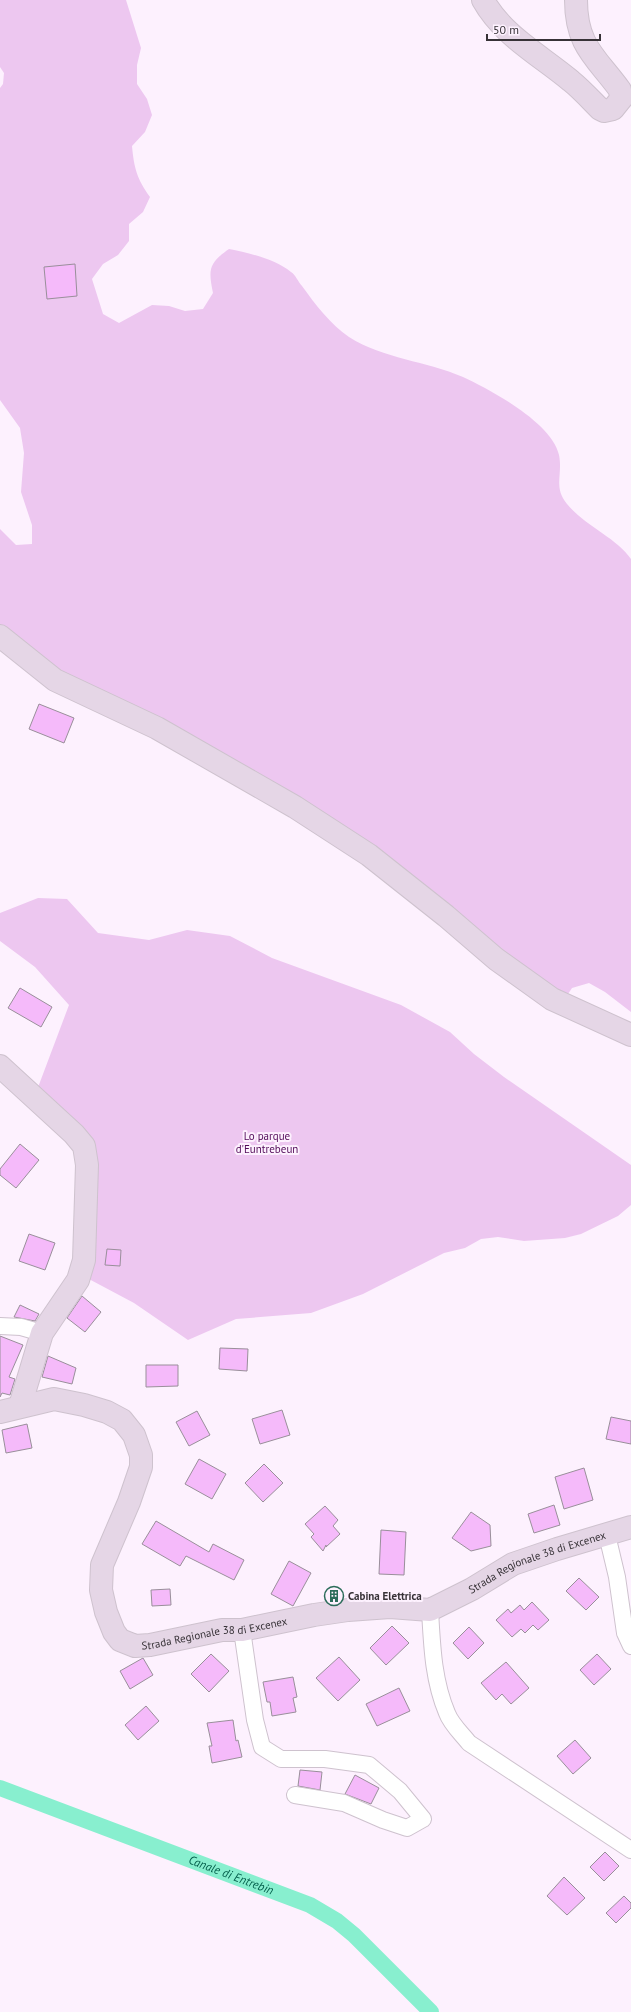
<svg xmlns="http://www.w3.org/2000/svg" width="631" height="2012" font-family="'PT Sans',sans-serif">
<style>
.green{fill:#edc7f0}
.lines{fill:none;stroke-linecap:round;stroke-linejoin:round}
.canal{stroke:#88efcf;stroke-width:16}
.building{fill:#f5bafa;stroke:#998f9a}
.street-casing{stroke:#cec2ce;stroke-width:18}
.secondary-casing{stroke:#cec2ce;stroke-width:24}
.street{stroke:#fff;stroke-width:16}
.secondary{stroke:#e5d6e6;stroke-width:22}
.labels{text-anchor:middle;stroke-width:4;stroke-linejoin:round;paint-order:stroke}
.park-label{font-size:11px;fill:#520b59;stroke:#fdf1fe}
.street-label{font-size:11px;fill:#373237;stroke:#fdf1fe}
.poi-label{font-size:11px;font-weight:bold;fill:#373237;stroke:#fdf1fe;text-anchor:start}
.water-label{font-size:12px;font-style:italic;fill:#025d4a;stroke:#fdf1fe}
</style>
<rect width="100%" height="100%" fill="#fdf1fe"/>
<g class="green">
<path d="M0,0H126L141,48L137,65V84L147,99L152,115L145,132L132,146C134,168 137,179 150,197L143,212L129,224V241L118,255L103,264L92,279L103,314L119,323L152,305L169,306L185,311L203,309L213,293C208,269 209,263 229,249C249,253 275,259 291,272C296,275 298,282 302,286C315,304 331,325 349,337C384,359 426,361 463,377C491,390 552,423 559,455C563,475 553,487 567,504C585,526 617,538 631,559V1012L605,992L589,983L572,988L566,997L520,967L448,907L48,669L0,625V529L16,545L32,544V525L21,492L24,453L20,428L0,400V88L3,84L4,73L0,67Z"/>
<path d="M38,898L67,899L98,933L149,940L187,930L230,936L272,958L401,1005L450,1032L474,1054L504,1077L631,1165V1205L618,1216L581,1234L565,1238L524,1241L498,1237L481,1239L465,1248L444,1253L363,1294L311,1313L236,1319L188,1340L134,1303L87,1278L93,1175L37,1090L69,1005L35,967L0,941V913Z"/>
</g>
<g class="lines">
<path class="canal" id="s1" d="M0,1788L310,1905L337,1921L354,1935L431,2012"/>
</g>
<g class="building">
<path d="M75,264L77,296L47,299L44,267Z"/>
<path d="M39,704L74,718L64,743L29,729Z"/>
<path d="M20,988L52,1007L41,1027L8,1008Z"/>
<path d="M20,1144L39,1160L16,1188L0,1175V1169Z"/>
<path d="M29,1234L55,1243L45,1270L19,1261Z"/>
<path d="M107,1249L121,1250L120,1266L105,1265Z"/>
<path d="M82,1296L101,1312L85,1332L67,1318Z"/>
<path d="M20,1305L39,1314L35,1321L14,1317Z"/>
<path d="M0,1336L23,1345L9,1377L15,1379L10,1395L2,1393L0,1397Z"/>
<path d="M220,1348L248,1349L247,1371L219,1369Z"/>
<path d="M48,1356L76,1368L72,1384L42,1377Z"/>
<path d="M146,1365H178V1386L146,1387Z"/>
<path d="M282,1410L290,1435L260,1444L252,1419Z"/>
<path d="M197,1411L210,1435L189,1446L176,1422Z"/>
<path d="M611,1417L631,1421V1444L606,1439Z"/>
<path d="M27,1424L32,1448L6,1453L2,1430Z"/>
<path d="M199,1459L226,1474L212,1499L185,1484Z"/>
<path d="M264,1464L283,1483L263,1502L245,1483Z"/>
<path d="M584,1468L593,1500L564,1509L555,1477Z"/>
<path d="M554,1505L560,1525L534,1533L528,1514Z"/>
<path d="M325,1506L338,1520L333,1526L340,1534L326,1547V1545L323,1551L311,1537L314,1534L305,1524Z"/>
<path d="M471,1512L490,1525L491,1546L471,1551L452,1538Z"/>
<path d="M156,1521L209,1552L213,1544L244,1560L234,1580L186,1556L180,1566L142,1544Z"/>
<path d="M381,1530L406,1532L404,1575L379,1574Z"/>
<path d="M289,1561L311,1573L293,1606L271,1594Z"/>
<path d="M579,1578L599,1597L586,1610L566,1591Z"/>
<path d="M170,1589L171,1605L152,1606L151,1590Z"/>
<path d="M532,1602L549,1620L538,1630L533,1625L525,1633L521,1629L512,1637L496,1620L508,1609L511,1613L520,1605L524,1610Z"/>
<path d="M392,1626L409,1643L386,1665L370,1648Z"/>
<path d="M469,1627L484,1643L468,1659L453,1643Z"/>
<path d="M211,1654L229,1671L209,1692L191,1674Z"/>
<path d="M597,1654L611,1669L594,1685L580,1670Z"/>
<path d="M339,1657L360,1680L338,1701L316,1678Z"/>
<path d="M143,1658L153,1675L130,1689L120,1671Z"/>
<path d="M506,1662L529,1688L511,1704L502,1694L496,1700L481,1683Z"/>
<path d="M293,1677L297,1697L293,1698L296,1712L272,1716L270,1702H267L263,1682Z"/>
<path d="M399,1688L410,1711L377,1726L366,1704Z"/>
<path d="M146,1706L159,1721L138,1740L125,1725Z"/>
<path d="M233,1720L236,1741L238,1740L242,1757L212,1763L209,1746H212L207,1723Z"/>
<path d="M575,1740L591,1758L573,1774L557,1756Z"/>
<path d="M300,1770L322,1772L320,1790L298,1786Z"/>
<path d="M355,1775L379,1788L371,1804L345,1794Z"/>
<path d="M605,1852L619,1866L604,1881L590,1867Z"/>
<path d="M564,1877L585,1898L567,1915L547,1896Z"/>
<path d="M624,1896L631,1903V1908L616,1923L606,1913Z"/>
</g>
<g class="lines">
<g class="street-casing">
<g id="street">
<path d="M0,1326L21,1327L42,1333"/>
<path d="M607,1535L617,1577L625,1633L631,1646"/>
<path d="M430,1610C432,1645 433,1680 447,1713C451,1724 461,1733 469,1743L631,1850"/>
<path d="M242,1630L255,1720L262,1747L281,1759H325L369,1765L400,1791L423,1819L407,1828L383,1820L344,1803L295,1795"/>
</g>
</g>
<g class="secondary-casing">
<g id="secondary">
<path d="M483,0C503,36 540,55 571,81C581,89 591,100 600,109L604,111L613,109L621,99L620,90C596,57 576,46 576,0"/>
<path d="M0,636L55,680L157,728L295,807L369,855L446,916L496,959L552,999L631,1035"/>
<path d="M0,1066L74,1134L84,1146L87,1165L84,1260L78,1280L42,1333L20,1406"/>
<path id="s2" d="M0,1412L54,1399L84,1405L107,1412L122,1420L134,1435L141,1455V1467L129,1502L102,1565L101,1590L106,1612L114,1632L120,1640L135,1646L150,1645L222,1630H242L314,1615L348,1610L390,1607L430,1610L472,1589L513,1564L557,1549L631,1527"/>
</g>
</g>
<use href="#street" class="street"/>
<use href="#secondary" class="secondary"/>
</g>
<defs>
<g id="building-ring" transform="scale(1)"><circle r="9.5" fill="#fdf1fe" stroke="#2c6c5a" stroke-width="1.5"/><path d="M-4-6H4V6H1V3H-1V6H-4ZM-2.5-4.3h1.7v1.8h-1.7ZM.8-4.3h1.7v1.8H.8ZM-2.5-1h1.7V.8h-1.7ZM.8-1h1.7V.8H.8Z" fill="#2c6c5a"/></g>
</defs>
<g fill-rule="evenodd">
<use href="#building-ring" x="334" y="1596"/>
</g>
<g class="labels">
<g class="park-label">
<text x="267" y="1140">Lo parque<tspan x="267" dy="13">d'Euntrebeun</tspan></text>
</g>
<g class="street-label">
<text dy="4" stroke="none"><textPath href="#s2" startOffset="797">Strada Regionale 38 di Excenex</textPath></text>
<text dy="4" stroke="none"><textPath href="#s2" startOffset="461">Strada Regionale 38 di Excenex</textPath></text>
</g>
<g class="poi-label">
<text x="348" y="1600">Cabina Elettrica</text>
</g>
<g class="water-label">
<text dy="4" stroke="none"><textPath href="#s1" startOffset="247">Canale di Entrebin</textPath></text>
</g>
</g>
<path d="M487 34v6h113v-6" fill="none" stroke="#373237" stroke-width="2"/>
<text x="493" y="34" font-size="12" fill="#373237" stroke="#fdf1fe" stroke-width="3" paint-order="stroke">50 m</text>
</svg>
